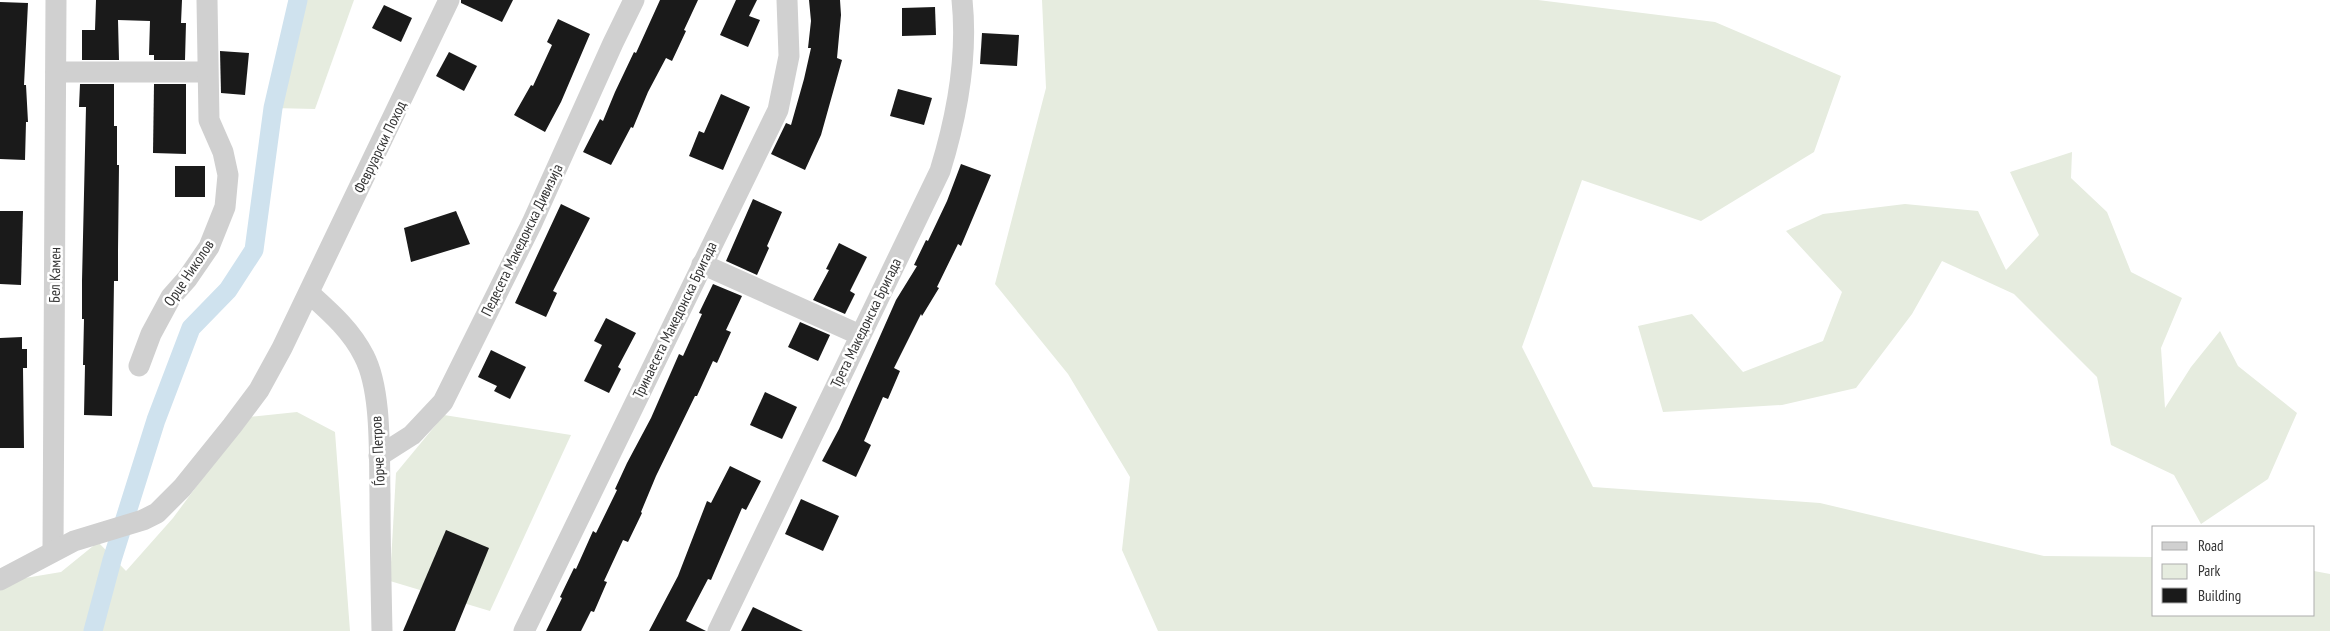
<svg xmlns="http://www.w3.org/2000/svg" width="2330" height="631" font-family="'PT Sans Narrow',sans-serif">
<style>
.green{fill:#e6ecdf}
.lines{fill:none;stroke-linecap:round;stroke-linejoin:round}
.canal{stroke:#cfe2ee;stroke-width:19}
.building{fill:#1a1a1a}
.minor{stroke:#d0d0d0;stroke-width:21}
.labels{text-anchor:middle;stroke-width:5;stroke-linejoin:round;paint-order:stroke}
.street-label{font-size:15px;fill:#333;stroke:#fff}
</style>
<rect width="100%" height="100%" fill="#fff"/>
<g class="green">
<path d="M296,0H354L315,109L273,108Z"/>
<path d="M1042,0H1538L1715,22L1841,76L1814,152L1701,221L1582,180L1522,347L1593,487L1820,503L2044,556L2154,557V615H2314V571L2330,574V631H1158L1122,550L1130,477L1068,374L995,284L1046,88Z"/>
<path d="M2072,152L2071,178L2107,212L2131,272L2182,298L2161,348L2165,408L2191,367L2220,331L2238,366L2297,413L2268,479L2201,524L2174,475L2111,445L2097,377L2014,294L1942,261L1912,314L1856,388L1782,405L1663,412L1638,326L1692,314L1743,372L1823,341L1842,292L1786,231L1823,214L1905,204L1978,211L2006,270L2039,235L2010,172Z"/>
<path d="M297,412L335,432L350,631H0V586L7,581L61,572L98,542L126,571L173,518L248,417Z"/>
<path d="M444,415L571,435L490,611L390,581L396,473Z"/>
</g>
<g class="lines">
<path class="canal" d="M93,631L112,560L156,420L191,328L228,290L254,250L273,108L298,0"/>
</g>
<g class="building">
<path d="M96,0H182L181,23H186L185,60H154V55H149L150,21L118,20L119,60H82V30H95Z"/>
<path d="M461,0H513L502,22L461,3Z"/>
<path d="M660,0H698L684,30L686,31L672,61L666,58L648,92L633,128L631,127L611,165L583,152L600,119L603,121L615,92L634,52L636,53Z"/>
<path d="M736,0H757L749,16L760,20L748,47L720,35Z"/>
<path d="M809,0H840L841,15L837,58L842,60L821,135L805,170L771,154L786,123L791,125L804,79L811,48H808L811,21Z"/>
<path d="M0,2L28,3L24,85H26L28,122H26L25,160L0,159Z"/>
<path d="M384,5L412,18L401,42L372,28Z"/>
<path d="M935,7L936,35L902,36V8Z"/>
<path d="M558,19L590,34L561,102L545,132L514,115L531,85L533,86L552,45L547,42Z"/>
<path d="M982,33L1019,35L1017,66L980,64Z"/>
<path d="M220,51L249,53L245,95L221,93Z"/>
<path d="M449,52L477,66L464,91L436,76Z"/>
<path d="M80,84H114V126H117V165H119L118,250V281H114L112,416L84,415L85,365H83L84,319H82V281L86,107H79Z"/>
<path d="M154,84H186V154L153,153Z"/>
<path d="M898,89L932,98L924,125L890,116Z"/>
<path d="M721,94L750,107L723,170L689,156L699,131L704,133Z"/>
<path d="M961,164L991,175L961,246L958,244L937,287L939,288L922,316L921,314L894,368L900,371L888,399L883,397L864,441L871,445L856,477L822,461L839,429L896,300L917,266L914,265L926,240L928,241L947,201Z"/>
<rect x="175" y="166" width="30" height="31"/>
<path d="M753,199L782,212L767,246L769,248L757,275L726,261Z"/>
<path d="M561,204L590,218L553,291L557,293L546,317L515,303Z"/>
<path d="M0,211H23L21,285L0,284Z"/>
<path d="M456,211L470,244L411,262L404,228Z"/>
<path d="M839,243L867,257L850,291L855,294L845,314L813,300L829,270L826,269Z"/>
<path d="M713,284L742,296L726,330L731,332L717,363L713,361L697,396H695L656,476L641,512L642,513L628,542L623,540L604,581L607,582L594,612L591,611L581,631H546L562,598L560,597L574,568L576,569L593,531L596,533L617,490L615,489L627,463L651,418L679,354L683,356L702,314L699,313Z"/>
<path d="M606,318L636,333L618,367L621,369L609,393L584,381L602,345L594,341Z"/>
<path d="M800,322L830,335L818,361L788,347Z"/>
<path d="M22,337V349H27V368H23L24,448H0V338Z"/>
<path d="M491,350L526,367L510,399L494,391L497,386L478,377Z"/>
<path d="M765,392L797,407L782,439L750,425Z"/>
<path d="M730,466L761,481L746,510L742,508L711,580L708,579L686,621L706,631H649L678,576L707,501L711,503Z"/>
<path d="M801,499L839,516L823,551L785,534Z"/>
<path d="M446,530L489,548L455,631H403Z"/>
<path d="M753,607L803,631H741Z"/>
</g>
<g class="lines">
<g class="minor">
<path d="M56,72H207"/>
<path d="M702,264L860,335"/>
<path d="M309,293C330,312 351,330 364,356C382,390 379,455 380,494C380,540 381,585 382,631"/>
<path d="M139,366L151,334L171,297L187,279L209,247L225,207L228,175L223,152L209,120L207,0"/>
<path d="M379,456L412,435L443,402L532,223L613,43L634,0"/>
<path d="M53,550L56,0"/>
<path d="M0,580L74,541L143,520L157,513L182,488L232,426L259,390L282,348L449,0"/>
<path d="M524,631L778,110L789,56L787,0"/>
<path d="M718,631L940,171C957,116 968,57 962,0"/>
</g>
</g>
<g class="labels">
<g class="street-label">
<text transform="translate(380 147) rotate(-64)" y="5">Февруарски Поход</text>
<text transform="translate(522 240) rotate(-64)" y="5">Педесета Македонска Дивизија</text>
<text transform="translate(189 273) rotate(-56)" y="5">Орце Николов</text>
<text transform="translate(55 275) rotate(-89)" y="5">Бел Камен</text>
<text transform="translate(675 320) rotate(-64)" y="5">Тринаесета Македонска Бригада</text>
<text transform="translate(866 323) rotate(-64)" y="5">Трета Македонска Бригада</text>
<text transform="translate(378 451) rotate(-93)" y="5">Ѓорче Петров</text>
</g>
</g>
<rect x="2152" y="526" width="162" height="90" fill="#ffffff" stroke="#adadad"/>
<rect x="2162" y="542" width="25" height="8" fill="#d0d0d0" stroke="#adadad"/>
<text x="2198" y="551" font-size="15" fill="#333333">Road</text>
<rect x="2162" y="564" width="25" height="15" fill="#e6ecdf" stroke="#adadad"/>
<text x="2198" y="576" font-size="15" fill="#333333">Park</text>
<rect x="2162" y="588" width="25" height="15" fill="#1a1a1a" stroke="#adadad"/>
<text x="2198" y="601" font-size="15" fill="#333333">Building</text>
</svg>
